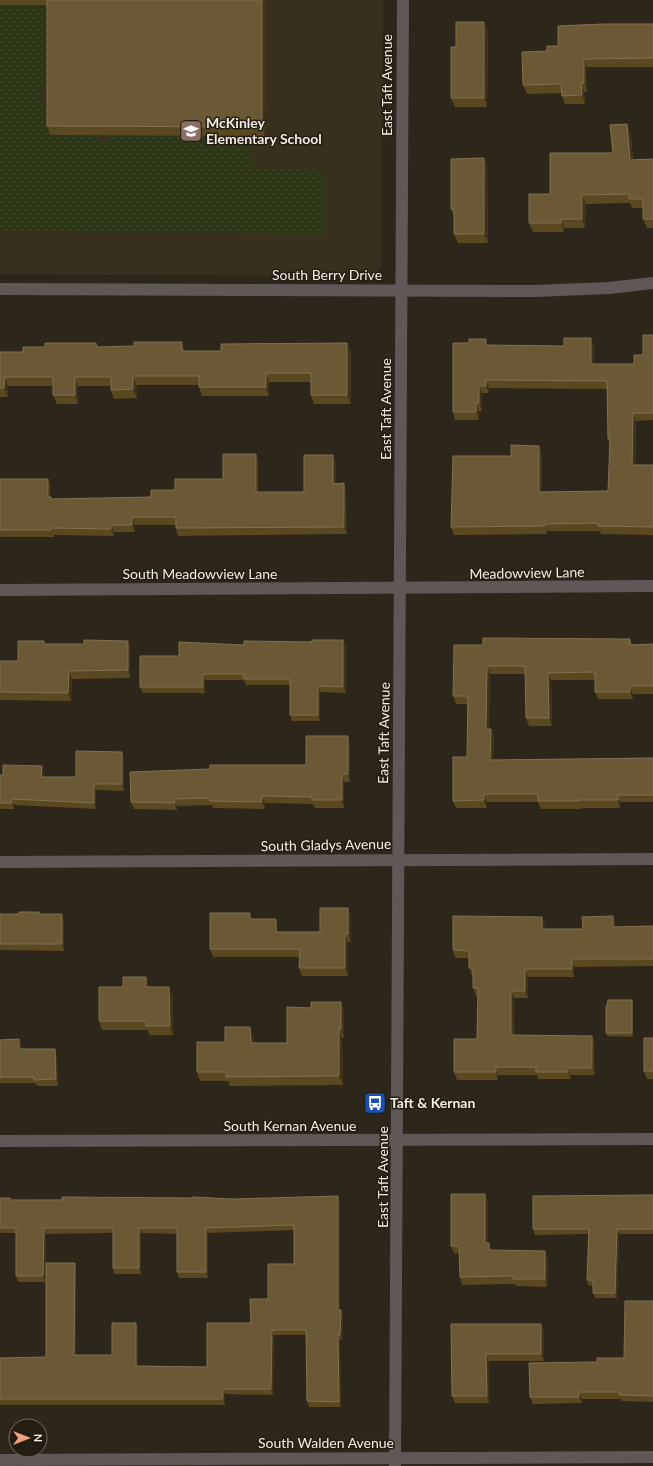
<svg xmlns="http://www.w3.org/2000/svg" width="653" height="1466" font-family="Lato,sans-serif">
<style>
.built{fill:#382f1e}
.park{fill:url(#park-dots)}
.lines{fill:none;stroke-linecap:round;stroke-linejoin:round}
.minor{stroke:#5f5857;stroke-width:12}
.tertiary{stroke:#5f5857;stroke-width:12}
.wall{fill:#5a4820}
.shaded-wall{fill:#413315}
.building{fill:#6b5935;stroke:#807151}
.labels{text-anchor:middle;stroke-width:3;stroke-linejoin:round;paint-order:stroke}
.street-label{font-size:14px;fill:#f2eee6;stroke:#231d12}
.poi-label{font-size:14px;font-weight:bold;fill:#f2eee6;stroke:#231d12;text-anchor:start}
</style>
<defs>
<pattern id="park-dots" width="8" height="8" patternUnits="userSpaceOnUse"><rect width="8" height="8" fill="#2e3618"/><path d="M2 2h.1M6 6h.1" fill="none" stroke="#424a2e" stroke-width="1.8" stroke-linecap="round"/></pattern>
</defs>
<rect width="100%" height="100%" fill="#2c261b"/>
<path class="built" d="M0,0H383L382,261L381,267L377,272L366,276L0,274Z"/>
<path class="park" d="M0,5H50L49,89H40V102H50V135H100V142H108V135L207,136V141H215L216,136H252L253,168L325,170V235L0,232Z"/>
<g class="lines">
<g class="minor">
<path d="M0,289L535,291L609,288L653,283"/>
<path d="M0,590L653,586"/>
<path d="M0,862L653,859"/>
<path d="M0,1141L653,1139"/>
<path d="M0,1460L653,1457"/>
</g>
<path class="tertiary" d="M395,1466L403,0"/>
</g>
<g class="wall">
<path d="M0,0H266L265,136L50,135L47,126V5H0Z"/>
<path d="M484,22L488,31L487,107H455L451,98L456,47Z"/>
<path d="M653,24V67H587V92H584L585,104H565L562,96V93L527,94L523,85L547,51L558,46Z"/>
<path d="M631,133L633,160L653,159V228H647L643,219V208H632L630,203L586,204L585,228H564V232H533L529,223L550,194L613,153Z"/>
<path d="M484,158L487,167L488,243H458L454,234V217L451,209Z"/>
<path d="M653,335V420L636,421L635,465H653V535L601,534L600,531H547V534L454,535L451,527L511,456L542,453V492L608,491L610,444L608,439L607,389L489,388V393H482V411H479V420H455L453,412L469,343L489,345L564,346L591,338L594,346V364H634L643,355Z"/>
<path d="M96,343L98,347L185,351H221L347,343L351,352V404H314L311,395V382H269V396H202L199,387V385H136L137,398L114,399L111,390V386H78V404H57L53,395V386H8V397H0V352H23L45,347Z"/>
<path d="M259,461V492H304L336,463V484L344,483L346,491L347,534L178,536L176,528V525H135V532H114V536L54,535V537H0V479H48L51,486V497L52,499L151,497L175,490L223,479Z"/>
<path d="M630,639L632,645L653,644V694H633V699H598L595,692V680H551L552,726H529L526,718L525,674H490L489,729H491L494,737L493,760L653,758V802H620V808H581V809H541L538,802H487V808H456L453,801L467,757V704H456L453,696L483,645Z"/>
<path d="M343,640L346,646V693L320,692V721H292L290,715V685H246L244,680H205V693H143L140,687L179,656L244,645Z"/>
<path d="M45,644L130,648V678L72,679L71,701L0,700V661H18Z"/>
<path d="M350,743V782H344V808H315L313,804L265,803V809L213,808L212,805L177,806V810L134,809L131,802L210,769L306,765Z"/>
<path d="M122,752L124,758V791L96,790V809L14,805V809H0V775H3L42,766L44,773V777H76Z"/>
<path d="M348,908L351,916V942H348V976H302L299,968L300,957H213L210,949L253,919H276L278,927V932H320Z"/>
<path d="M39,912L40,914L64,921V951L0,950V914H19Z"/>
<path d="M616,924V927L653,926V966L574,967V977H528V998H514V1035L592,1036L595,1043V1075H571V1079H538L537,1075H498V1080H457L454,1072L477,1039L478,996H476L473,988V976H472L469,968V958H455L453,950L545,925V929H583Z"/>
<path d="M146,977L149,987L173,996V1035H149L148,1030H102L99,1021Z"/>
<path d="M632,1000L633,1004V1037L607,1036L606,1033Z"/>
<path d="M344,1010V1038H342L343,1085L230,1086L228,1081H200L197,1072L225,1042L254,1036V1043H287Z"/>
<path d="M653,1038V1079H647L644,1071Z"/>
<path d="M19,1039L22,1046V1049L57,1055L58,1086H37L35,1083H0V1040Z"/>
<path d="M485,1194L488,1201V1243L492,1250L548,1258L547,1287L516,1286L515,1284L462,1285L460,1277L459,1253H454L451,1246Z"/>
<path d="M653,1195V1234H619L617,1298H595L593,1293V1286L588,1285L587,1280L588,1234L535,1235L533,1229Z"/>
<path d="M0,1198L11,1200L233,1199L340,1201V1310L343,1315L342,1340H340L341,1407H309L307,1401L306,1335H274L273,1395L225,1394V1405H0V1358L46,1357L76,1268V1355H112L136,1323L138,1329V1366L207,1367L251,1323L268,1299L294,1264V1230L208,1233V1278H179L177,1272V1234L141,1233V1274H114L113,1268V1233L46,1234L45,1282H18L16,1276V1233H0Z"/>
<path d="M653,1301V1402L622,1401L621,1399H582V1403L533,1404L530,1397L597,1362L624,1358Z"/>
<path d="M451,1324H541L544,1331V1361H489V1403H455L452,1396Z"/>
</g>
<g class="shaded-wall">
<path d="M262,0H266L265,136L262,127Z"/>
<path d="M484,22L488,31L487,107L484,98Z"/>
<path d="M584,59L587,67V92L584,83Z"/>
<path d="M581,83L584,92L585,104L582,95Z"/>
<path d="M627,124L631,133L633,169L630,160Z"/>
<path d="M484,158L487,167L488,243L484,234Z"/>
<path d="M582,195L586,204L585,228L582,219Z"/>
<path d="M561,219L564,228V232L561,223Z"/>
<path d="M591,338L594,346V371L591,364Z"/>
<path d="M182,342L185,351H182Z"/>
<path d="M347,343L351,352V404L347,395Z"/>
<path d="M266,373L269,382V396L266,387Z"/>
<path d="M133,376L136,385L137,398L133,389Z"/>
<path d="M5,377L8,386V397L4,388Z"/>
<path d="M75,377L78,386V404L75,395Z"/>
<path d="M486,380L489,388V393L486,386Z"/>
<path d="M479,386L482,393V411L479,403Z"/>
<path d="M476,403L479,411V420L476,412Z"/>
<path d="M633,413L636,421L635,473L632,465Z"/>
<path d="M539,446L542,453V499L539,492Z"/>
<path d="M256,454L259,461V500L256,492Z"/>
<path d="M333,455L336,463V491L333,484Z"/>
<path d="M48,479L51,486V505L48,497Z"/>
<path d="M344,483L346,491L347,534L344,527Z"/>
<path d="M132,517L135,525V532L132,525Z"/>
<path d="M545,524L547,531V534L545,526Z"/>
<path d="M111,525L114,532V536L111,529Z"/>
<path d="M343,640L346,646V693L343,687Z"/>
<path d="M128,641L130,648V678L128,670Z"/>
<path d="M487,666L490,674L489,737L486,729Z"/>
<path d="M69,671L72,679L71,701L68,693Z"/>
<path d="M548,673L551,680L552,726L549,718Z"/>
<path d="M203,674L205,680V693L203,687Z"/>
<path d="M318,686L320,692V721L318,715Z"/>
<path d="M630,686L633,694V699L630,692Z"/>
<path d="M491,729L494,737L493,767L490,760Z"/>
<path d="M348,736L350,743V782L348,774Z"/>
<path d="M122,752L124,758V791L122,784Z"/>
<path d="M42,766L44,773L43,783L41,777Z"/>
<path d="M342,774L344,782V808L342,800Z"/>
<path d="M94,784L96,790V809L94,803Z"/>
<path d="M484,794L487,802V808L484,800Z"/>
<path d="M618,795L620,802V808L618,800Z"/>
<path d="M262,796L265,803V809L262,802Z"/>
<path d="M12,799L14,805V809L12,803Z"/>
<path d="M174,799L177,806V810L175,803Z"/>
<path d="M348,908L351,916V942L348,934Z"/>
<path d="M62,914L64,921V951L62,944Z"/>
<path d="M613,916L616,924V935L613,927Z"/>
<path d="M542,917L545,925V937L542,929Z"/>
<path d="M276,919L278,927V940L276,932Z"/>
<path d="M345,934L348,942V976L345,968Z"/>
<path d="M572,959L574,967V977L572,969Z"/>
<path d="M525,969L528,977V998L525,991Z"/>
<path d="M146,977L149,986V996L146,987Z"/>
<path d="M169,987L173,996V1035L170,1026Z"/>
<path d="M511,991L514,998L513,1043L511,1035Z"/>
<path d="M632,1000L633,1004V1037L632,1033Z"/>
<path d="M341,1002L344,1010V1038L341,1029Z"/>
<path d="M250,1027L254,1036V1051L251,1043Z"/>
<path d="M339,1029L342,1038L343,1085L339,1076Z"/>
<path d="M592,1036L595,1043V1075L592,1068Z"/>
<path d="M19,1039L22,1046V1056L19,1049Z"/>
<path d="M55,1049L57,1055L58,1086L56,1079Z"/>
<path d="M496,1067L498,1075V1080L496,1072Z"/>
<path d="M568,1068L571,1075V1079L568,1072Z"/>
<path d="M485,1194L488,1201V1250L485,1243Z"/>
<path d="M338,1196L340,1201V1315L338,1310Z"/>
<path d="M44,1228L46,1234L45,1282L43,1276Z"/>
<path d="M139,1228L141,1233V1274L139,1268Z"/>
<path d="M206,1228L208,1233V1278L206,1272Z"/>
<path d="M617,1229L619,1234L617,1298L615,1293Z"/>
<path d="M489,1243L492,1250H489Z"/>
<path d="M545,1251L548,1258L547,1287L545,1279Z"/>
<path d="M75,1263L76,1268V1360L74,1355Z"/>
<path d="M341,1310L343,1315L342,1340L340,1335Z"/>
<path d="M136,1323L138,1329V1371L136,1366Z"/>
<path d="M541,1324L544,1331V1361L541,1354Z"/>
<path d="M272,1330L274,1335L273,1395L271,1389Z"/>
<path d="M338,1335L340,1340L341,1407L339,1402Z"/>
<path d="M486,1354L489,1361V1403L487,1396Z"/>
<path d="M223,1389L225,1394V1405L223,1399Z"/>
<path d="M579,1392L582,1399V1403L579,1397Z"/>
</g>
<g class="building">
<path d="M47,0H262V127L47,126Z"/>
<path d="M456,22H484V98H451V47H456Z"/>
<path d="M603,24H653V58L584,59V83H581L582,95L562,96L561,84L523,85L522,52L547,51V46H558V26Z"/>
<path d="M627,124L630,160L653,159V219H643V199H629V194L582,195V219H561V223H529V194H550V153H613L610,125Z"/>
<path d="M484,158V234H454V209H451V159Z"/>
<path d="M643,335H653V413H633L632,465H653V527L598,526V523L545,524V526L451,527L453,456H511V445L539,446V492L608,491L610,439H608L607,381L486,380V386H479V403H476V412H453V343H469V339H486V345L564,346V338H591V364H634V355H643Z"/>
<path d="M134,342H182V351H221V344L347,343V395H311V373H266V387H199V376H133V389L111,390V377H75V395H53V377H5L4,388H0V352H23V347H45V343H96V347L134,346Z"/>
<path d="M223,454H256V492H304V455H333V484L344,483V527L176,528V517H132V525H111V529L51,528V530H0V479H48V497H51V499L151,497V490H175V479H223Z"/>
<path d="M483,638L630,639V645L653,644V686H630V692H595V672L548,673L549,718H526L525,666H487L486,729H491L490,760L653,758V795H618V800H578V801H538V794H484V800L453,801V757H467L468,696H453L454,645H483Z"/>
<path d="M84,640L128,641V670L69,671L68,693L0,692V661H18V641H44V644H84Z"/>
<path d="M312,640H343V687L318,686V715H290V679H244V674H203V687H140V656H179V642L244,645V641L312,642Z"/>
<path d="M306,736H348V774H342V800H312V797L262,796V802L210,801V798L174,799L175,803L131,802L130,772L210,769V765H306Z"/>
<path d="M76,751L122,752V784H94V803L12,799V803H0V775H3V765L42,766L41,777H76Z"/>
<path d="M320,908H348V934H345V968H299L300,949H210V913H250V919H276V932H320Z"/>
<path d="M19,912H39V914H62V944H0V914H19Z"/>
<path d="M453,916L542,917V929H583L582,917L613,916V927L653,926V959H572V969H525V991H511V1035L592,1036V1068H568V1072H536V1067H496V1072H454V1039H477L478,988H473V968H469V951L453,950Z"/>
<path d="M123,977H146V987H169L170,1026H146V1021H99V987H123Z"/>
<path d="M608,1000H632V1033H606V1006H607Z"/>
<path d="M311,1002H341V1029H339V1076L226,1077V1072H197V1042H225V1027H250L251,1043H287V1007L311,1008Z"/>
<rect x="644" y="1038" width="9" height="33"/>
<path d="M19,1039V1049H55L56,1079L34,1080V1077H0V1040Z"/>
<path d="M451,1194H485V1243H489V1250L545,1251V1279H513V1276L460,1277L459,1246H451Z"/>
<path d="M653,1195V1229H617L615,1293H593V1280H587L589,1229H533V1196Z"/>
<path d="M338,1196V1310H341L340,1335H338L339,1402L307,1401L306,1330H272L271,1389H223V1399H0V1358L46,1357V1263H75L74,1355H112V1323H136V1366L207,1367V1323H251L250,1299H268V1264H294V1225L206,1228V1272H177V1228H139V1268H113V1228H44L43,1276H16V1228H0V1198H10L11,1200H62V1197L192,1198V1197L233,1199Z"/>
<path d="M625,1301H653V1396L619,1395V1392H579V1397H530L529,1363L597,1362V1358H624Z"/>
<path d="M451,1324H541V1354H486L487,1396H452Z"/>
</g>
<defs>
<g id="school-square" transform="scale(1.15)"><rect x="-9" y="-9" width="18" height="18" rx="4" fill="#8d6e63" stroke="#231d12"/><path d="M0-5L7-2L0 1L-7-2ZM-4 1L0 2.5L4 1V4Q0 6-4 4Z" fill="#fff"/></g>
<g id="bus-square" transform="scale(1.15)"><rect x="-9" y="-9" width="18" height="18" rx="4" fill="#1a4fb4" stroke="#231d12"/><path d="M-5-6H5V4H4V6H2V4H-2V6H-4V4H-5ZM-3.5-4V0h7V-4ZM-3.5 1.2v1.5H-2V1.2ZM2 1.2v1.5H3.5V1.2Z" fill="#fff"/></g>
</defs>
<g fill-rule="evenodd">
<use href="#school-square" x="191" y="131"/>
<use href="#bus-square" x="375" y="1103"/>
</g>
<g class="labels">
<g class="street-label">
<text transform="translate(387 85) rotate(-90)" y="5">East Taft Avenue</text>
<text x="327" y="280">South Berry Drive</text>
<text transform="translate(386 409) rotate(-90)" y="5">East Taft Avenue</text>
<text transform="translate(527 573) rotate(-1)" y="5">Meadowview Lane</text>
<text x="200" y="579">South Meadowview Lane</text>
<text transform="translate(384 733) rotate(-89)" y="5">East Taft Avenue</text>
<text transform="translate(326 845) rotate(-1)" y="5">South Gladys Avenue</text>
<text x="290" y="1131">South Kernan Avenue</text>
<text transform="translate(383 1177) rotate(-90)" y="5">East Taft Avenue</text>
<text x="326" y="1448">South Walden Avenue</text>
</g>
<g class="poi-label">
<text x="206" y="128">McKinley<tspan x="206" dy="16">Elementary School</tspan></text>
<text x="390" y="1108">Taft &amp; Kernan</text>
</g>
</g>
<g transform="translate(28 1438) rotate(90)"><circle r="19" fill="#231d12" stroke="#767167"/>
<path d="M0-3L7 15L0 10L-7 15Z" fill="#f3a081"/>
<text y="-6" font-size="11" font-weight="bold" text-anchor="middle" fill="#f2eee6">N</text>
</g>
</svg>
